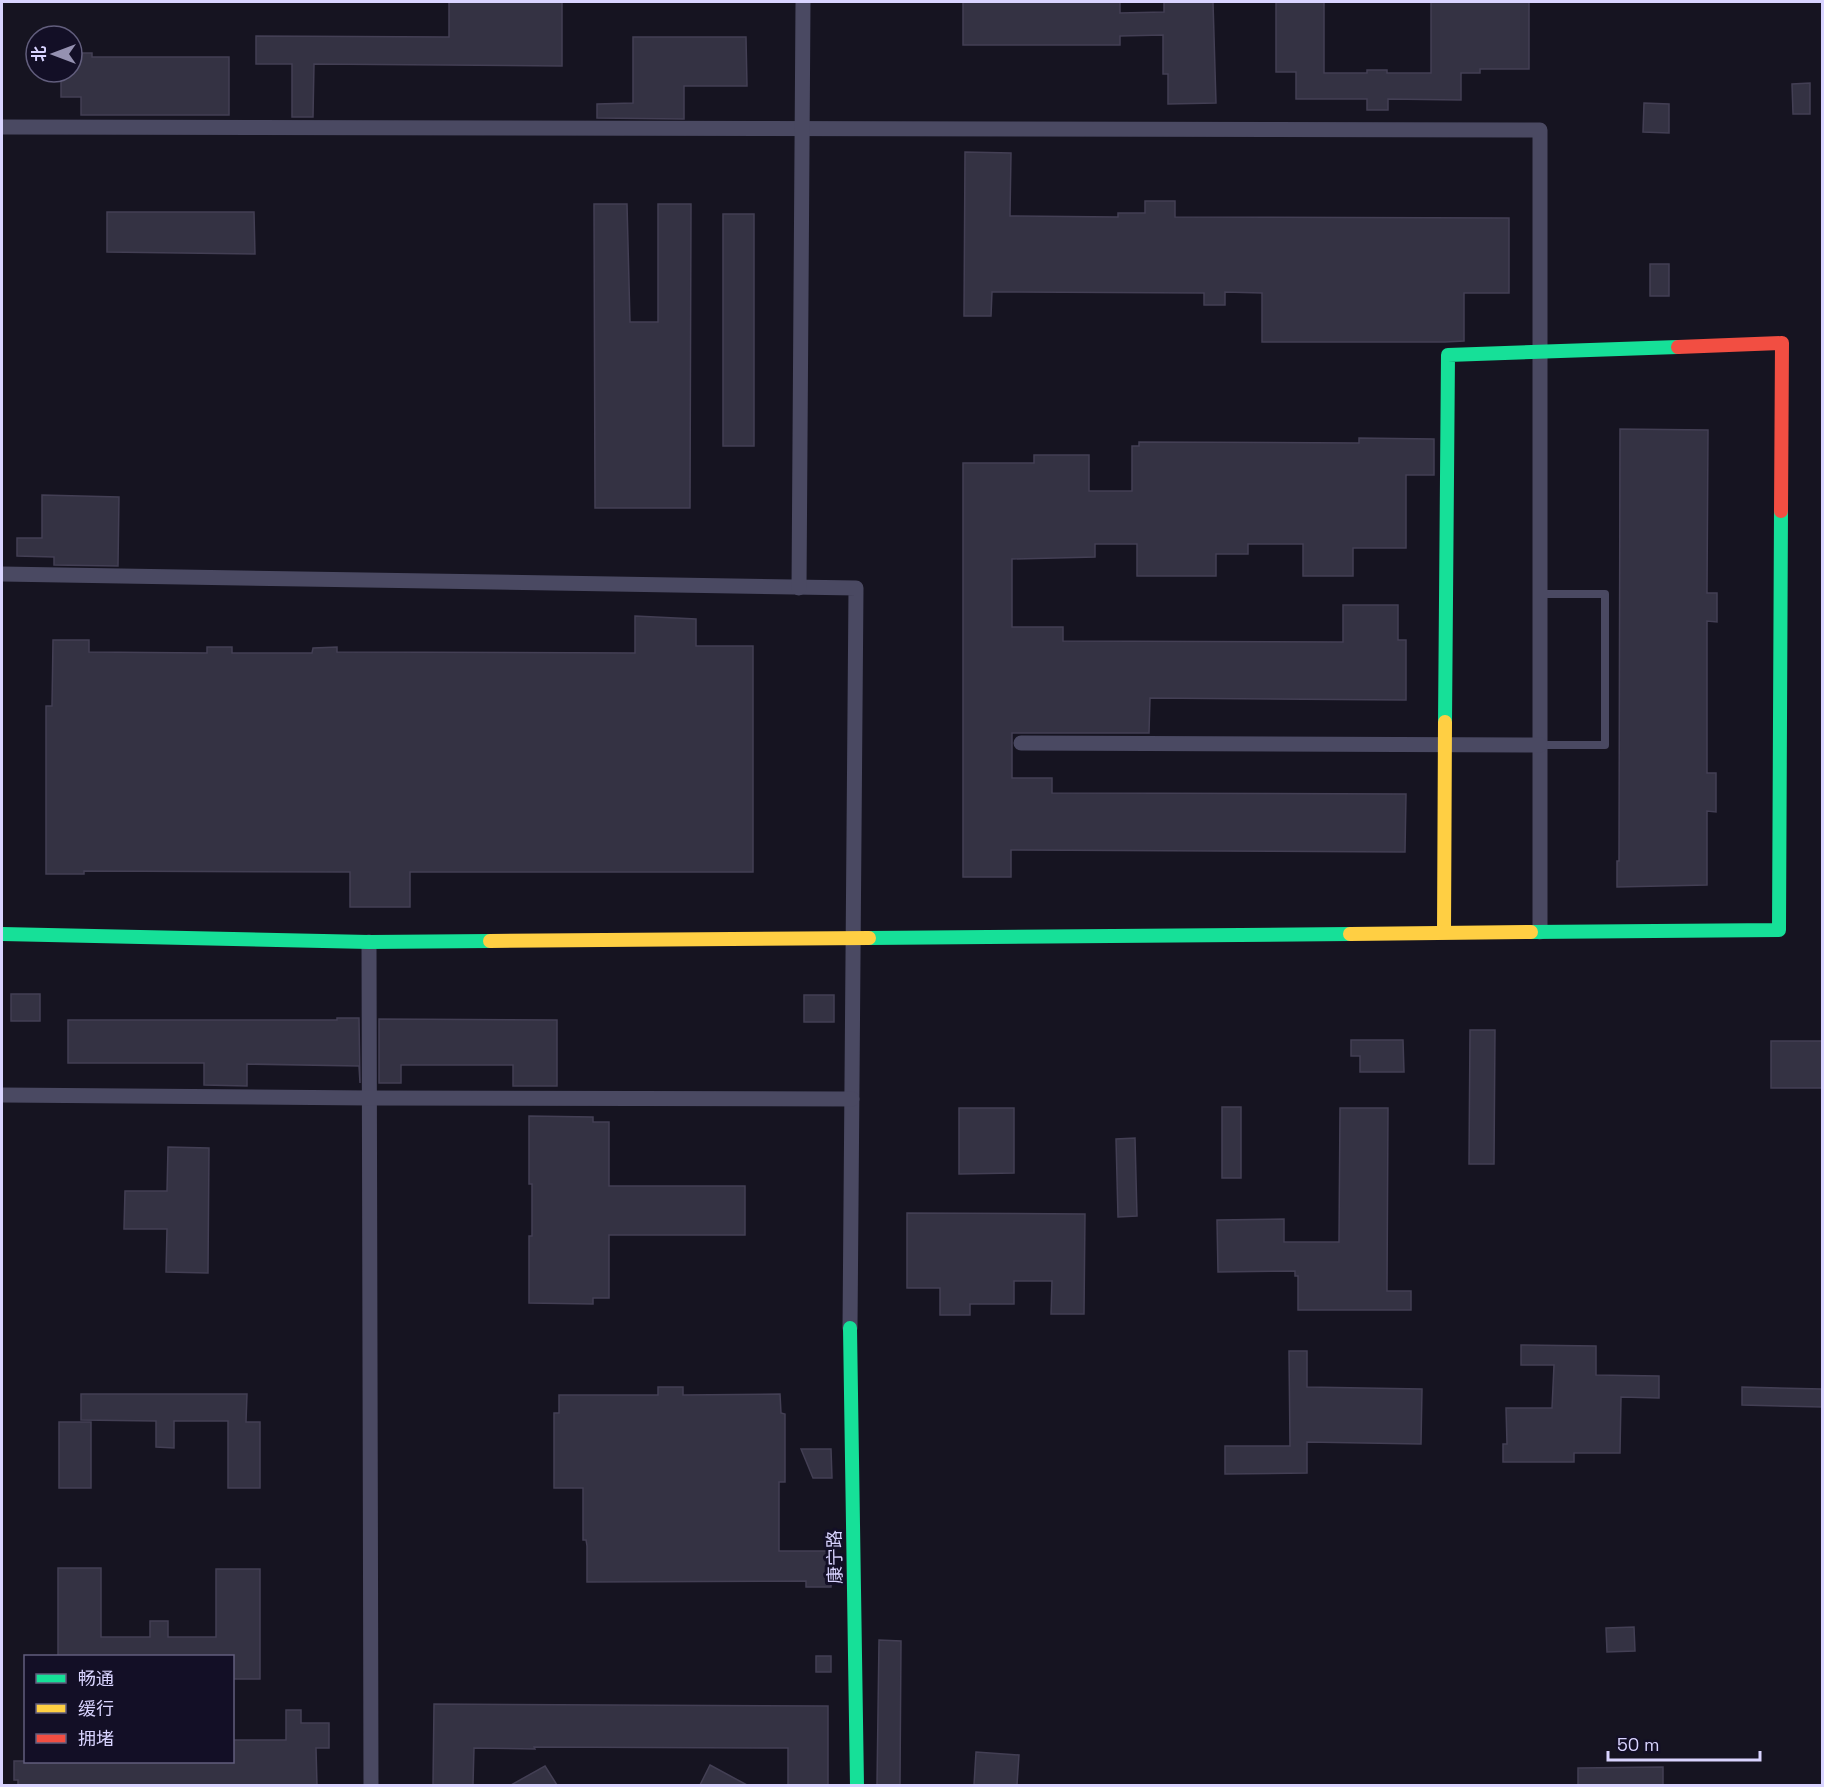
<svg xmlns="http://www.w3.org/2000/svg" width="1824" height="1787" font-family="'Space Grotesk','Noto Sans SC',sans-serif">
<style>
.building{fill:#343243;stroke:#433f54;stroke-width:1.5}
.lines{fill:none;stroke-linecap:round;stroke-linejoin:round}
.lane{stroke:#4a4962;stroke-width:8}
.street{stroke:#4a4962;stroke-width:15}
.fast{stroke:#16e098;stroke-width:14}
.slow{stroke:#ffcf43;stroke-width:14}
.jam{stroke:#f24e42;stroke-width:14}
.labels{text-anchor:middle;stroke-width:6;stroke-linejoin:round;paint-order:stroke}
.street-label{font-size:18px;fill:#d9d4ff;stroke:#130f26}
</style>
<rect width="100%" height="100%" fill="#161421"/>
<g class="building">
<path d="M449,2H562V66L314,64L313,117H292V64H256V36L449,37Z"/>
<path d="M963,2H1120V13L1164,12V2H1213L1216,103L1168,104V74H1163V35L1120,36V45H963Z"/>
<path d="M1276,2H1324V73H1367V70H1387V73H1431V2H1529V69H1480V73H1461V100L1388,99V110H1367V99H1296V72H1276Z"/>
<path d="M633,37H746L747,86H684V119L597,118V104L633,103Z"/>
<path d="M72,53H92V57H229V115H81V97H61V72H72Z"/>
<path d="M1810,83V114H1793L1792,84Z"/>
<path d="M1644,103L1669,104V133L1643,132Z"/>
<path d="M965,152L1011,153L1010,216L1118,217V213H1145V201H1175V217L1509,218V293H1464V341L1445,342H1262V293L1225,292V305H1204V293L992,292L991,316H964Z"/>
<path d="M594,204H627L630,322H658V204H691L690,508H595Z"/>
<path d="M107,212H254L255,254L107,252Z"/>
<rect x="723" y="214" width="31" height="232"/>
<rect x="1650" y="264" width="19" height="32"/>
<path d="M1620,429L1708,430L1707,593H1717V622L1707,621V773H1716V812L1707,811V885L1617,887V861H1619Z"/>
<path d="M1359,438L1434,439V475H1406V548H1353V576H1303V544H1248V554H1216V576H1137V544H1095V557L1012,559V627H1063V641L1343,642V605H1398V640H1406V700L1150,698L1149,733H1012V778H1052V793L1406,794L1405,852L1011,850V877H963V463H1034V455H1089V491H1132V446H1139V442L1359,443Z"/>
<path d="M42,495L119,497L118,566L54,565V557L17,556V538H42Z"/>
<path d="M635,616L696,619V646H753V872H410V907H350V872L84,871V874H46V706H52L53,640H89V652L207,653V647H232V653H312L313,648L337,647V652L635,653Z"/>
<rect x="11" y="994" width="29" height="27"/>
<rect x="804" y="995" width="30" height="27"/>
<path d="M337,1018H359L360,1083L359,1066L247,1064V1086L204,1085V1063H68V1020H337Z"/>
<path d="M379,1019L557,1020V1086H513V1065H401V1083H379Z"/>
<path d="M1470,1030H1495L1494,1164H1469Z"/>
<path d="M1351,1040H1403L1404,1072H1360V1056H1351Z"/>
<rect x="1771" y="1041" width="51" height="47"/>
<rect x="1222" y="1107" width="19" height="71"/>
<path d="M959,1108H1014V1173L959,1174Z"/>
<path d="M1340,1108H1388L1387,1291H1411V1310H1298V1276H1295V1271L1218,1272L1217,1220L1284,1219V1242H1339Z"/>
<path d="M529,1116L593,1117V1122H609V1186H745V1235H609V1298H593V1304L529,1303V1236H532V1184H529Z"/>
<path d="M1135,1138L1137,1216L1118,1217L1116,1139Z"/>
<path d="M168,1147L209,1148L208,1273L166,1272L167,1229H124L125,1191H167Z"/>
<path d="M907,1213L1085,1214L1084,1314H1051L1052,1281H1014V1304H970V1315H940V1288H907Z"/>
<path d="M1521,1345L1596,1346V1375L1659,1376V1398L1621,1397L1620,1453H1574V1462H1503V1444H1507L1506,1408H1552L1554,1365H1521Z"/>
<path d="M1289,1351H1307V1387L1422,1389L1421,1444L1307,1442V1473L1225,1474V1446H1290Z"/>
<path d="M658,1387H683V1395L780,1394L781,1413L785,1414V1482H779V1551H831V1587H806V1581L587,1582V1546L586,1540H583V1488H554V1413H559V1395H658Z"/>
<path d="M1742,1387L1822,1389V1407L1742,1405Z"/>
<path d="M81,1394H247L246,1422H260V1488H228V1421H174V1448L156,1447V1421L81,1420Z"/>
<rect x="59" y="1422" width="32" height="66"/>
<path d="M801,1449H831L832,1478H813Z"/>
<path d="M58,1568H101V1637H150V1621H168V1637H216V1569H260V1679H232V1656H58Z"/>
<path d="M1634,1627L1635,1651L1607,1652L1606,1628Z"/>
<path d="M879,1640L901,1641L900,1785H877Z"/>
<rect x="816" y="1656" width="15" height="16"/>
<path d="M434,1704L828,1706V1785H788V1748L534,1747L535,1749L474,1748L473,1785H433Z"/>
<path d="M286,1710H301V1723H329V1748H316L317,1785H18V1780H14V1761H232V1740H286Z"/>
<path d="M976,1752L1019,1755L1017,1785H974Z"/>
<path d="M710,1765L747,1785H700Z"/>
<path d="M545,1766L557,1785H511Z"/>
<path d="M1663,1767V1785H1578V1768Z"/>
</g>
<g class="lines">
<path class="lane" d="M1540,594H1605V745H1540"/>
<g class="street">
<path d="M2,127L1540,130V932"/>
<path d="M2,574L856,588L850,1328"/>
<path d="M799,588L803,2"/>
<path d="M1021,743L1540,745"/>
<path d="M369,942L371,1786"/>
<path d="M2,1095L370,1098L852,1099"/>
</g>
<g class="fast">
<path d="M1445,722L1448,355L1678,347"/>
<path d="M1531,932L1779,930L1781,511"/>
<path d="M2,934L369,942L490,941"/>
<path d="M869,938L1350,934"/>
<path d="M850,1328L857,1786"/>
</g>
<g class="slow">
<path d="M1444,932L1445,722"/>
<path d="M1350,934L1531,932"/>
<path d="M490,941L869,938"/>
</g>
<path class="jam" d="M1678,347L1782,343L1781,511"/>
</g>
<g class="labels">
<g class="street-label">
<text transform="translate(835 1557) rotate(-91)" y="6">康宁路</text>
</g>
</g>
<rect width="1824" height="1787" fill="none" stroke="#d9d4ff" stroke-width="6"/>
<rect x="24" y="1655" width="210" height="108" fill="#130f26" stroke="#625e7d" stroke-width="1.5"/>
<rect x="36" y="1674" width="30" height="9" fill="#16e098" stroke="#625e7d" stroke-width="1.5"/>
<text x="78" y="1685" font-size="18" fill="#d9d4ff">畅通</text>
<rect x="36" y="1704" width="30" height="9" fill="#ffcf43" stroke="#625e7d" stroke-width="1.5"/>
<text x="78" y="1715" font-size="18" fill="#d9d4ff">缓行</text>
<rect x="36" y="1734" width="30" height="9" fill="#f24e42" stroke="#625e7d" stroke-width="1.5"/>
<text x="78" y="1745" font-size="18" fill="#d9d4ff">拥堵</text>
<g transform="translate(54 54) rotate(270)"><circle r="28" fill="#130f26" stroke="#625e7d" stroke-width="1.5"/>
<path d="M0-4.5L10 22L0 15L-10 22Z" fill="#9591b1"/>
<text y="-9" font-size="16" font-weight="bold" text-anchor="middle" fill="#d9d4ff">北</text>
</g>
<path d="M1608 1751v9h152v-9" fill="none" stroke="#d9d4ff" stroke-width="3"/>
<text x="1617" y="1751" font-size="18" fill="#d9d4ff" stroke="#130f26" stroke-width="4.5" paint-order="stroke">50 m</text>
</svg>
